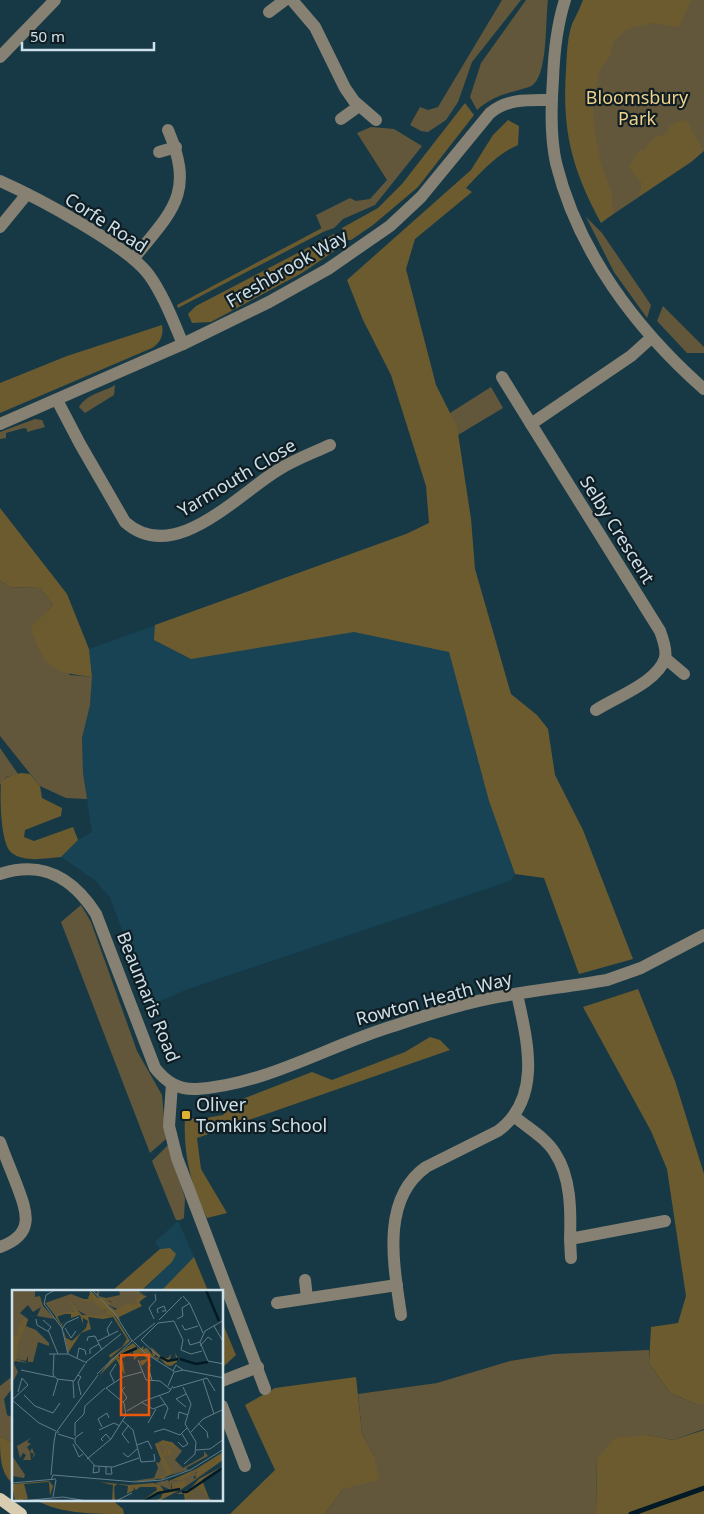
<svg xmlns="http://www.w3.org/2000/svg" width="704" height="1514" font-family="'Noto Sans',sans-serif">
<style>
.built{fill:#174354}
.green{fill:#63573b}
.forest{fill:#6d5b30}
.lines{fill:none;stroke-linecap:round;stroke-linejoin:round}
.stream{stroke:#011a25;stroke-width:5}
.minor{stroke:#868173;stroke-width:12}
.major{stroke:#d8cdb1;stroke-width:12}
.poi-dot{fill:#deb133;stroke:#101e24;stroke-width:2}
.labels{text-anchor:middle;stroke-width:4.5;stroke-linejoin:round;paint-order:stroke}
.park-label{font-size:18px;fill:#eed18b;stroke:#101e24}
.street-label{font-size:18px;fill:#cee0e9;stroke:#101e24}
.poi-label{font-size:18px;fill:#cee0e9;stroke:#101e24;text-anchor:start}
.inset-river{fill:none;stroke:#011a25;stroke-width:2.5}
.inset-road{fill:none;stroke:#607c87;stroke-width:1}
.view{fill:#e8590c;fill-opacity:0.15;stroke:#e8590c;stroke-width:2.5}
.inset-edge{fill:none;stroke:#cee0e9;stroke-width:2.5}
</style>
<rect width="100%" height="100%" fill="#173946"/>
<g class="built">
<path d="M406,534L449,652L489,801L515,874L511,880L495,886L188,989L151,1005L110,898L96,881L61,857L78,840L92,832L83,773L82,738L90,705L92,677L89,649Z"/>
<path d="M178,1221L194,1257L161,1291L141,1292L172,1262L170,1248L160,1249L155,1242Z"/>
</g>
<g class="green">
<path d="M502,0H521L472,62L458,102L446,120L428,132L421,131L410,125L420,107L428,110L438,107Z"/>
<path d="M526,0H548C545,18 549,81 529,87C507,94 495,94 477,110L470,97L481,63Z"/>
<path d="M584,0H704V151L691,162L609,217L593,189Z"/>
<path d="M371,127L394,129L422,146L375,205L343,219L334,228L323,232L316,215L350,198L356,201L370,199L387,180L357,133Z"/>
<path d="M586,217L602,233L649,302L651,305L647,318L614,272Z"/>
<path d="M663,306L704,347V353H687L657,321Z"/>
<path d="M115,385L114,395L85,413L79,407C88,393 102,393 115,385Z"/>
<path d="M491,387L503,408L458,435L450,413Z"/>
<path d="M35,419L42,420L45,427L27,432V429L24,428L6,433V438L0,439V432Z"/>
<path d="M0,581L10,587L40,588L53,605L32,627L70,675L92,677L90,705L82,738L83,773L87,799L66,798L40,786L0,736Z"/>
<path d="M0,748L18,774L6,777L0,785Z"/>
<path d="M81,905L91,922L137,1051L162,1095L166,1139L150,1153L61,922Z"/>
<path d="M168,1145L185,1198L184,1218L180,1220H176L152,1161Z"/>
<path d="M649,1350V1363L670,1393L696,1404H704V1429L673,1440L648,1435L597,1459L596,1514H325L343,1489L374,1456L362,1433L358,1394L437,1383L510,1361L554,1354Z"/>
<path d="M14,1375V1386L4,1399L7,1415L14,1418V1448L11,1442L0,1436V1386Z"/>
</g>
<g class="forest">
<path d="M583,0H691L679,27L652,23L627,29L613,42L610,56L599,71L593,107L595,132L601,164L612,194L613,214L601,223C572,169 562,132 566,70C567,55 567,39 572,24C576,16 580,8 583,0Z"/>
<path d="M465,103L474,115L418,187L373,225L351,240H348L342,228L378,208L402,184Z"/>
<path d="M508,120L519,126L518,145C497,154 482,171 466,188L472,192L415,239L406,269L436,385L457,427L471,519L475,569L511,694L537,715L548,729L555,775L583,830L633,959L579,974L544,878L515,874L489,801L449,652L354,632L191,659L154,640L155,625L406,534L429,523L426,486L391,375L363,320L347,280L471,170L493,135Z"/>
<path d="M683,120L687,121L703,151L691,162L639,196L642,183L629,167L638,151L645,150C650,141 655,135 665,135L671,125Z"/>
<path d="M322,228L323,232L178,308L177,305Z"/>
<path d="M334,234L342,244V246L302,273L211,322L192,323L188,314L196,306Z"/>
<path d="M162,325C164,335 160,343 152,348L0,413V383L67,356Z"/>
<path d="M0,508L67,594L89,649L92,677C50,672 44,668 31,627L53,605L40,588L10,587L0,581Z"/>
<path d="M21,773L30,774L40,786L42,798L62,808L61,816L25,830L24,837L34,841L73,827L78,840L61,857C47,858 25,863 12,853C0,845 0,795 1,783C5,776 13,775 21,773Z"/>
<path d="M638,989L675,1081L704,1174V1404H696L670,1393L649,1363L651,1327L678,1323L686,1296L667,1169L651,1131L583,1007Z"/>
<path d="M430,1037L440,1040L450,1050L197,1138L201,1169L227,1213L207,1218C191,1187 183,1153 185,1118L200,1119L223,1115L235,1102L312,1072L332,1080L405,1052Z"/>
<path d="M170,1248L176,1254L172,1262L141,1291H112L160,1249Z"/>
<path d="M194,1257L208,1291H161Z"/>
<path d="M223,1324L236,1355L223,1367H222Z"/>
<path d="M356,1377L362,1433L374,1456L379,1480L343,1489L325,1514H230L275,1470L245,1405L275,1388Z"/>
<path d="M704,1430V1514H596L597,1459L615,1438L648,1435L673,1440Z"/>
<path d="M0,1436L11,1442L14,1448V1484C0,1475 0,1455 0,1436Z"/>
<path d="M36,1500H112L123,1509L124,1514C94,1514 60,1514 36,1500Z"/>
</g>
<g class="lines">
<path class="stream" d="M631,1514L704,1488"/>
<g class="minor">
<path d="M292,0L315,27L345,88L354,101L376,120"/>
<path d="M565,0C557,25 554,52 553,79C551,106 550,136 556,163C578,252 636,329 704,389"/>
<path d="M269,12L285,0"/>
<path d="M0,57L55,0"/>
<path d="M341,119L359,106"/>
<path d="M159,152L176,147"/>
<path d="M0,181C36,197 127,245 149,275C164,296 173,321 183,344"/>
<path d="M0,227L27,194"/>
<path d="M134,258C173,210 195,193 168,130"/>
<path d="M502,377L531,424"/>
<path d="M57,400L80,444L125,522C174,566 238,494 278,470C294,460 313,453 330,445"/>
<path d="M0,424L183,344L269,302L328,269L390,226L421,197L490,113C509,98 529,100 552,100"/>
<path d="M665,658L684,674"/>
<path d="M596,710C616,697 658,682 665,658C667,650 663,639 660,631L531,424L631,356L651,338"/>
<path d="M0,874C43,860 73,878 96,914L155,1068C166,1082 178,1090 197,1089C262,1085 323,1049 384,1029C418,1018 452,1006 487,999C526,991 567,987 607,980L641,968L704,935"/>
<path d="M172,1084L169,1126L177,1158L265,1389"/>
<path d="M515,1117C528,1128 546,1138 555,1153C571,1177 571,1211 570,1239L665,1221"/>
<path d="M0,1142C5,1156 11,1170 16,1183C27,1212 36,1234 0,1247"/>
<path d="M570,1239L571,1258"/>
<path d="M305,1280L307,1298"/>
<path d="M277,1303L397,1285"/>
<path d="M401,1315C394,1266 380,1200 426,1167L498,1131C543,1098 527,1040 517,994"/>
<path d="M222,1381L258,1367"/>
<path d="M222,1406L245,1466"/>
</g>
<path class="major" d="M0,1499L21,1514"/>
</g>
<rect class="poi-dot" x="181" y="1110" width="10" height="10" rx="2.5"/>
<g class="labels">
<g class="park-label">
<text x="637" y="104">Bloomsbury<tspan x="637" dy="21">Park</tspan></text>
</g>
<g class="street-label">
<text transform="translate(106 223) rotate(33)" y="6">Corfe Road</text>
<text transform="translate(287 269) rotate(-30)" y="6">Freshbrook Way</text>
<text transform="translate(237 478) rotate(-31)" y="6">Yarmouth Close</text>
<text transform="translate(617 530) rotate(58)" y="6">Selby Crescent</text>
<text transform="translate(148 997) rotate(68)" y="6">Beaumaris Road</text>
<text transform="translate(434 999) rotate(-15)" y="6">Rowton Heath Way</text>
</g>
<g class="poi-label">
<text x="196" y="1111">Oliver<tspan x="196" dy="21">Tomkins School</tspan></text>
</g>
</g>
<g transform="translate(12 1290)">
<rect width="211" height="211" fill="#173946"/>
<path d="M0,0H23V7L28,6L31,16L43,29L25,26L29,17L21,22L16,15L8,23L16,29L14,36L24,40L37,53V56L26,52L21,72H16V66L14,71L4,69V61L2,74L6,82L0,93ZM87,0V6L94,8L108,5L107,0H126L131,6L127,13L110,21L96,15L100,12L90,9L84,4ZM59,4L77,11L76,6L94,18L93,25L100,26H76L65,20L44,27L33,13ZM19,148L15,152L19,154L15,157L18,162L20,158L23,165L20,168L22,164L18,162L19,170H11L14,165L11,163L8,168L5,156ZM151,150L161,153L170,161L163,170L171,178L192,166V161L196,166L174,178L176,180L138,191H120L142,188L146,178L144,172L147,173L149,169L143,154ZM1,167L13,185L12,188L0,186ZM211,170L186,188L170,199L147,211L174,194L163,199L159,200L143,193L156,190L160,200V190L169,191L176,184L191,176L183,184L199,174V177L181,187L183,189ZM185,196H186L200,211H173Z" fill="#63573b"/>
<path d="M78,0L101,23L118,51L98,68L97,65L110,57L115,49L101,27L91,29L76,27L79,39L69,43L56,63L51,39L54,48L60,51L74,38L76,31L71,28V34L68,25L59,28V24H51L45,26L49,34L53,32L50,34L51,38L44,28V25L47,24L63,21L55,9L70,25L100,26L93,25L94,19H89L80,9L76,12L66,9H77ZM126,0L131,4L138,0L130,5L135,6L127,12L130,16L107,27L108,31L86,8H98L94,10L100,13L96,15L103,20L122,11L118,15L126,13L123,11L130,4ZM12,28L16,30L6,53L4,69L16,73L3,71L1,75L0,47L7,45L5,41ZM121,53L127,59L132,56L131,59L135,58L141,66L139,57L151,68H156L159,64L158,70L164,68L163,63L165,66V72L159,76L154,75L144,64L142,67L147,68L146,70L131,62L138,68L130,76L127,71L135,69L129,63L122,70L121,61L112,68H105L111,71L113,85L104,69L87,86L99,69ZM150,151L160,152L166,160L152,152L161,164L155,166L156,160L154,158L155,163L151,166L160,183L151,189L144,188L155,185L143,154L146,153L150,165L154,157L147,153ZM211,162V170L183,189L186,179L169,191L160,190L159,199L157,191L184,179ZM211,176L190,190L197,208L185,196L173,211L172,204H164L178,199L187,189ZM37,191L41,196L38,206L37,192L12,194L16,209L3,211L0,194ZM173,191L175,195L147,211H142L149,208L151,201L130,211L145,200L144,197H128L124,200L121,197L122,200L115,204L116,196L105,194L102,197L103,210L100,211L101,195L88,192L117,195L141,193L148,195L152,201L161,200V194Z" fill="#6d5b30"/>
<path class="inset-river" d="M194,0L207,31M107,66L125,58M148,67L156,71L166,69M168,69L184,74L196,72M170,202H175L212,177M132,211L146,203L168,199"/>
<path class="inset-road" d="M43,0L34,5L32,14L50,38L56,64L75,73M80,0L103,24L120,51M171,6L178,14L191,43M146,23L145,19L152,16L154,21H150M24,29L25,35L37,42L46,64M142,29L137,18L144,10L143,4M165,29L171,26L170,18L178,13M31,30L39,37L36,41M147,30L170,7M212,30L193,41L188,52L196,71L212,74M146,33L129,50L147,67M146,33L162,31L171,50L169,60M170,35L173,40L186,36M202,36L212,53M53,38L59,48L64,41M50,39L54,33L67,27M97,45L95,39L100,31M176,49L178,55L188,52M122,50L143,33M75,51L76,47L83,46L90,60M86,51L106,41M124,54L120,50L133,63L163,82L171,80L212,88M188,56L196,47L200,50M169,60L179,64L190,61M37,64H56M42,64L41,85L45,89L62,91L73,74M78,64V59L87,54M65,68L67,58L73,60L74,65M126,70L134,90L148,91L159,100M74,72L109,44M139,75L136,77L140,90M9,80L42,87M161,81L164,75L171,80M85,84L120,51M66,85L69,87L66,92L69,105M191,90L202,124M61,91L62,108M102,92L98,83L104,74M156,96L162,82M171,97L179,114L173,134L184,152L183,164L172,174M94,98L111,87L130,82M161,98L195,88L203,101M174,104L164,109L174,117M12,105L23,116L41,123L48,113M147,105L156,118L152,129M41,106L46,89M0,110L27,133L44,141M0,110L16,95L10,88L6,102M111,112L115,108L110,100L113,97M129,112L141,119L153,114M115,121L132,111L157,102L161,96M166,129L167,122L176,125M111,131L121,140L129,172L143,171L142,164M136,133L144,119M186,133L195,142L196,148M90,137L86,129L95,123L97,128M87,140L102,133L108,136M45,141L86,85M71,142L63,148V153L83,176L101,177L127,168M142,142L152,139L168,145L175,138M179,142L191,129L212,119M46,144L62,149M63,146V133L72,124L73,116L93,98M91,151L89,149L94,144L99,150M166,152L171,157L176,154L170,144M117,153L110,144L117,135M61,154L67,167L71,164M125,155L136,151L140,159M184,160L198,159L212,149M111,163L116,167L125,159M75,169L99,149L114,125L112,113L94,98M82,175L81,183L87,182V177M94,177V184H100L99,177M39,185L42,152L44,142H47M39,190L41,185L124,192L150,190L178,180L212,159M0,193L44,189M41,207L44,190M9,211L51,207L75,211M104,211L120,203"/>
<path class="view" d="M109,65H137V125H109Z"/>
<rect width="211" height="211" class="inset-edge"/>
</g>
<path d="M22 42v8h132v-8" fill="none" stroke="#cee0e9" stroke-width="2.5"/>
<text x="30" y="42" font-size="15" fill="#cee0e9" stroke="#101e24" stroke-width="4" paint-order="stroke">50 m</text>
</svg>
